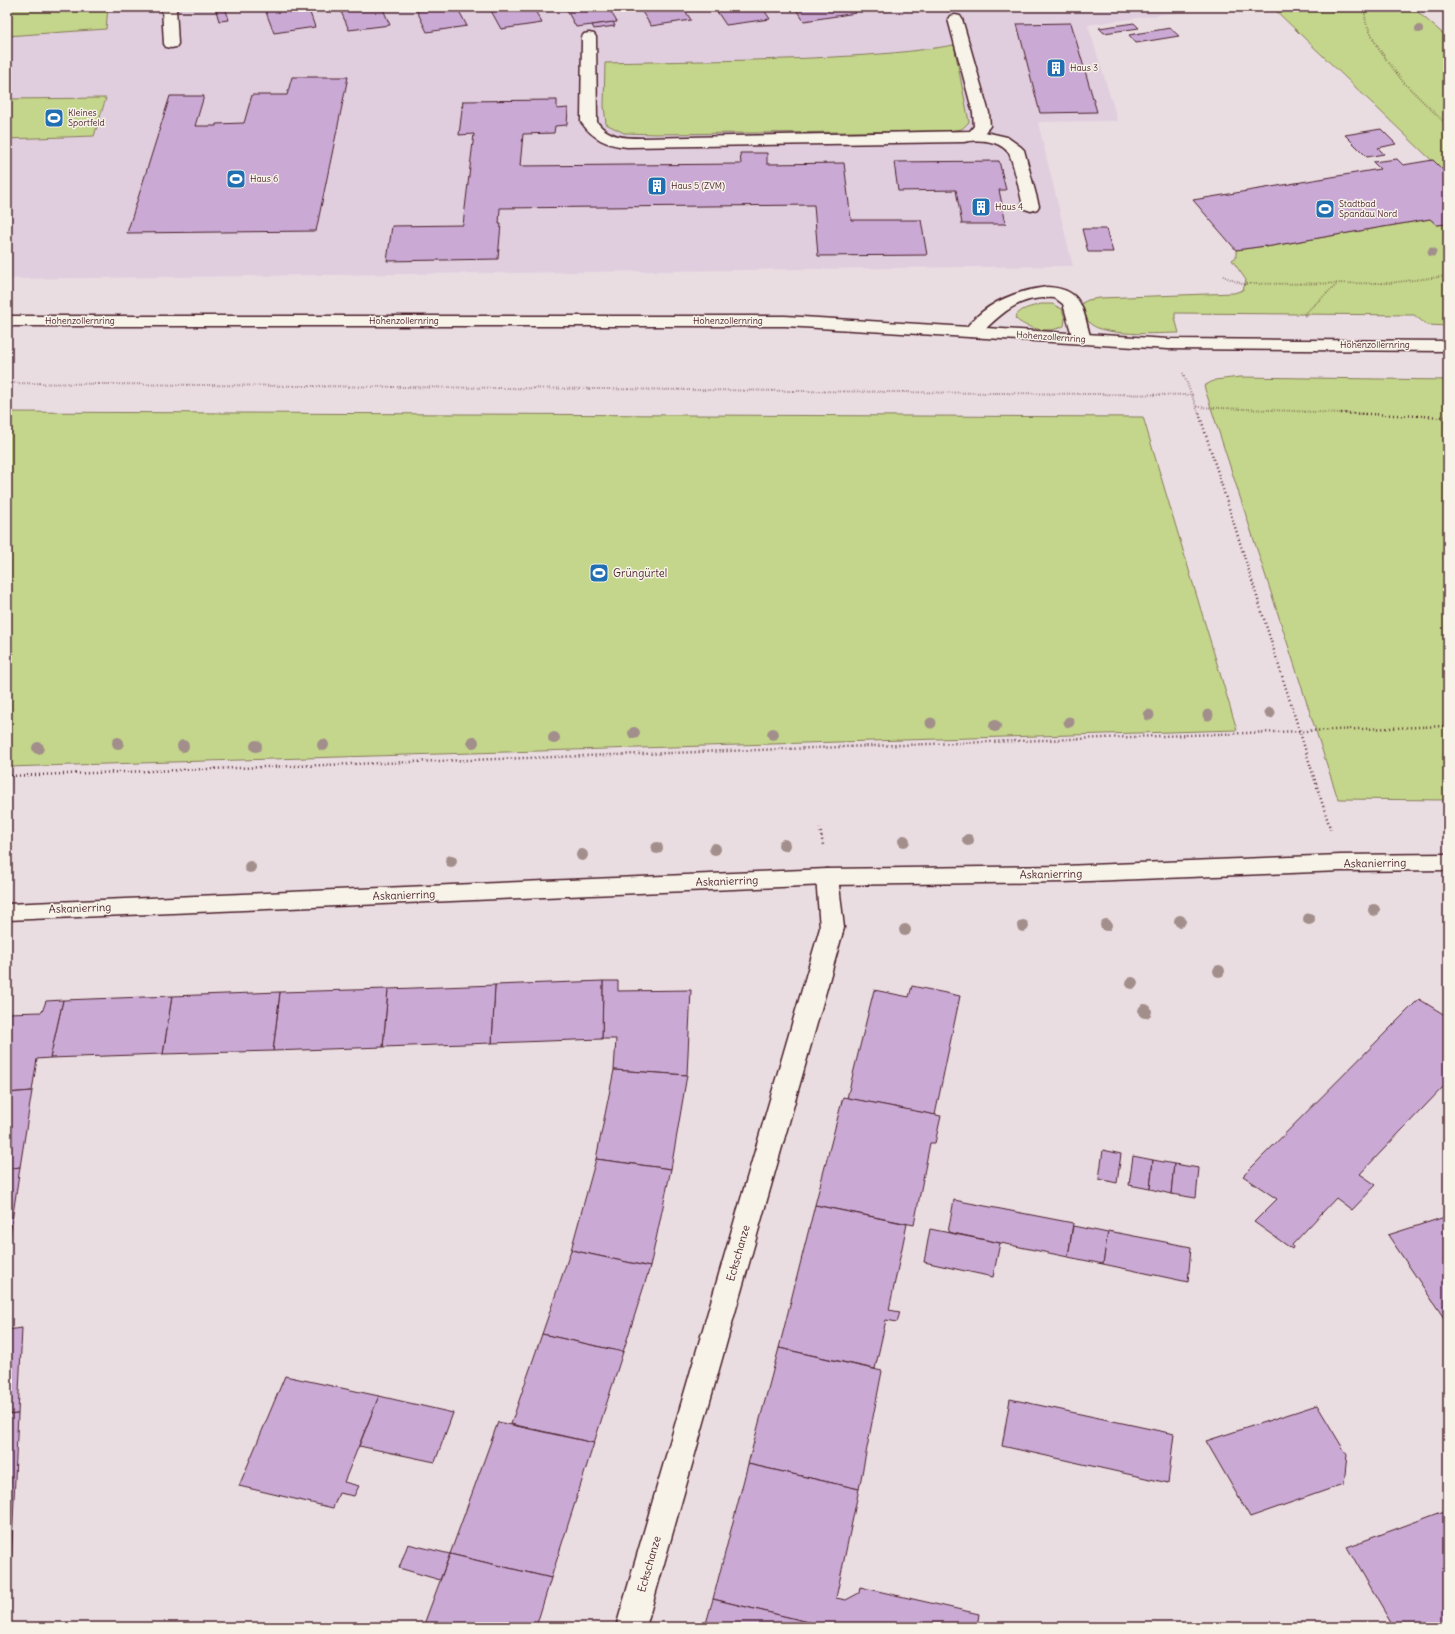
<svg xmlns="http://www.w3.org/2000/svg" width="1455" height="1634" font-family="Delius,sans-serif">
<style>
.built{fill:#e0cede}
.green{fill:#c4d68b;stroke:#877a5b}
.building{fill:#caaad5;stroke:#4a1f2b}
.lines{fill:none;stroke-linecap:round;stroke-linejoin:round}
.service-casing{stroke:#4a1f2b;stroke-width:3}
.minor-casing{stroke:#4a1f2b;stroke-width:3}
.secondary-casing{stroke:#4a1f2b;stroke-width:3}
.path-far1{stroke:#4a1f2b;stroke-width:2;stroke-dasharray:0.5 2;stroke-linecap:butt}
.path{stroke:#4a1f2b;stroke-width:2.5;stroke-dasharray:1 3;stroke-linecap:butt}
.service{fill:#f7f3e8;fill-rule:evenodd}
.minor{fill:#f7f3e8;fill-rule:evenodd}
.secondary{fill:#f7f3e8;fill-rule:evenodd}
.tree{fill:#a28e8b}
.labels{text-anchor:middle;stroke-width:3;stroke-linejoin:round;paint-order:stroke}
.far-poi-label{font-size:9px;fill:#4a1f2b;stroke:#f7f3e8;text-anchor:start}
.far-street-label{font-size:9px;fill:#4a1f2b;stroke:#f7f3e8}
.poi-label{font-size:11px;fill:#4a1f2b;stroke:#f7f3e8;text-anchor:start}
.street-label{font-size:11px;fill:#4a1f2b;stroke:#f7f3e8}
</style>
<rect width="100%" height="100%" fill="#eadde2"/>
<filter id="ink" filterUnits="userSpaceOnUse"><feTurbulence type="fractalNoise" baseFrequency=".025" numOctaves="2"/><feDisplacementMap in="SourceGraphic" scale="8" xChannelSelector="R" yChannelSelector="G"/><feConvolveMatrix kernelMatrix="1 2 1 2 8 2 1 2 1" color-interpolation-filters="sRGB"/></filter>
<g filter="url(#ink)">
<path class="built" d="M7,7H1215L1088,25L1118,121L1038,122L1073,266L7,279Z"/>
<g class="green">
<path d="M7,7H108L106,29L7,36Z"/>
<path d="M1272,7H1412L1448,38V175L1426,155Z"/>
<path d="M954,45L969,122L962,129L948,131L655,134L624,133L606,124L604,106L605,63C681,61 757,61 833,57C873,55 914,52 954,45Z"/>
<path d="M106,98L94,136L7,139V99Z"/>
<path d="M1430,219L1437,225L1448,224V326L1427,325L1414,315L1175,313V318L1179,333C1160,333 1099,338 1088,321C1085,316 1084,308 1082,303L1088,300L1099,298L1234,293L1243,290L1246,280L1232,260L1236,257V250L1266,246V247Z"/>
<path d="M1041,304H1052L1062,309L1065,319L1064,326C1049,334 1026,329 1015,318C1019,308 1032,307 1041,304Z"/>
<path d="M1240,377L1448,380V800L1338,799L1204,386L1215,380Z"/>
<path d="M7,412L1143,417L1237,730L7,767Z"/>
</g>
<g class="building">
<path d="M215,7H225L229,20L219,21Z"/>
<path d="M264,7H308L315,27L274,33Z"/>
<path d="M339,7H382L390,25L349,30Z"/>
<path d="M415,7H457L467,26L427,32Z"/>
<path d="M489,7H533L542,23L501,29Z"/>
<path d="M565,7H608L617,22L576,27Z"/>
<path d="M639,7H683L691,20L651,26Z"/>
<path d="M714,7H762L770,19L726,25Z"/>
<path d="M794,7H851L856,13L804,21Z"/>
<path d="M613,22L615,26L594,29L592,25Z"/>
<path d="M1071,23L1097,112L1040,113L1017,24Z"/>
<path d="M1134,23L1139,28L1104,33L1099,28Z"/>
<path d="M1170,28L1179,36L1136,43L1129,35Z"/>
<path d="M292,77H348L316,231L127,233L170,96H204L195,126H216V124L244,123L252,95H287Z"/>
<path d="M557,100V109L568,108L567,125L555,126L554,133L523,134L520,166L741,164L740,153H767V164L844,163L851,220H921L927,255L818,256L814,205L500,208L499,224H501L498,259L387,261L392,226L463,225L474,134L459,135L463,101Z"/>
<path d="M1381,129L1396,144L1378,148L1384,154L1367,157L1345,135Z"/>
<path d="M1397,159L1403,165L1433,160L1448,175V224L1437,225L1430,219L1266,247V246L1236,250L1193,200L1380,169L1373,162Z"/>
<path d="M999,161L1006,190H999L1006,224H962L956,190L898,191L894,162Z"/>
<path d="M1082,229H1106L1113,252H1088Z"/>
<path d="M603,981H618V991L691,990L687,1075L614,1070L616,1039H602Z"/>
<path d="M603,981L602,1039L492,1043L495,985Z"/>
<path d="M495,985L492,1043L383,1047L388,989Z"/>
<path d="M912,986L960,996L935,1115L847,1098L874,990L909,997Z"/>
<path d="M388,989L383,1047L273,1051L280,992Z"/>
<path d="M280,992L273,1051L163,1054L172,996Z"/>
<path d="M172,996L163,1054L50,1058L63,1000Z"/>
<path d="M1419,999L1448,1017V1089L1444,1086L1360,1174L1376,1185L1352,1210L1336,1198L1292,1245L1293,1247L1292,1249L1254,1222L1277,1199L1243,1176Z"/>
<path d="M63,1000L50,1058L37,1059L32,1091L7,1093V1013L42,1012L46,1001Z"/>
<path d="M614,1070L687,1075L671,1169L596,1159Z"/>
<path d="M32,1091L20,1167L7,1169V1093Z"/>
<path d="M843,1097L941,1116L935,1143H930L914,1225L815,1205Z"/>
<path d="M1103,1150L1121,1154L1117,1183L1099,1179Z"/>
<path d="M1133,1156L1153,1160L1150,1189L1129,1185Z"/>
<path d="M596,1159L671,1169L650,1267L571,1250Z"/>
<path d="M1153,1160L1174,1164L1171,1194L1150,1189Z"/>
<path d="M1174,1164L1199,1168L1196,1198L1171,1194Z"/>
<path d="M20,1167L8,1248H7V1169Z"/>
<path d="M954,1200L1073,1223L1068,1257L948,1232Z"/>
<path d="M815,1205L907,1224L889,1310L900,1312L897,1322L886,1320L875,1369L779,1348Z"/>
<path d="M1448,1216V1324L1388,1235Z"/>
<path d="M1073,1226L1108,1233L1103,1264L1068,1257Z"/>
<path d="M930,1229L1000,1243L993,1277L924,1262Z"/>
<path d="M1108,1231L1191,1247L1188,1282L1103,1264Z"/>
<path d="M571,1250L650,1267L623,1352L542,1334Z"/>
<path d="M22,1328L18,1414L7,1415V1330Z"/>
<path d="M542,1334L623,1352L594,1443L511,1424Z"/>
<path d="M779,1348L882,1371L859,1489L748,1464Z"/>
<path d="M285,1376L379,1396L344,1482L359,1486L354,1496L339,1493L333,1508L239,1486Z"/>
<path d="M379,1396L453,1413L435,1462L359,1446Z"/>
<path d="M1010,1399L1174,1434L1168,1483L1002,1446Z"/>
<path d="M1317,1405L1347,1455L1344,1484L1250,1517L1206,1441Z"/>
<path d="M18,1414L13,1521L7,1522V1415Z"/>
<path d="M498,1422L594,1443L551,1578L450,1554Z"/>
<path d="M748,1464L859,1489L836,1598L846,1600L859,1593L860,1587L979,1614L977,1627H829L713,1599Z"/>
<path d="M1447,1510L1448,1512V1627H1394L1347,1547Z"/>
<path d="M13,1521L9,1627H7V1522Z"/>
<path d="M408,1544L450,1554L440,1580L399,1568Z"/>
<path d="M450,1554L551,1578L536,1627H423Z"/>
<path d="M713,1599L829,1627H705Z"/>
</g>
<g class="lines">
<g class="service-casing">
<g id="service">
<path d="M162,7H176L178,44L176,47L171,48L166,47L164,44Z"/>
<path d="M955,15L960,16L962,19L989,113L990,126L985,132L1007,137L1021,147L1024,150L1039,206L1037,209L1031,211L1025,209L1023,206C1021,197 1012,156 1008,152C998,140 978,139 964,142L627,147C607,145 593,139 581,122L582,37L584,34L589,33L594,34L596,37L597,122C609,138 625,138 644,138L970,131L974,126L973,113L948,19L950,16Z"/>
<path d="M1047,287C1084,289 1082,309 1091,339L1088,343L1082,344L1076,343L1073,339L1063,304L1055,298C1018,296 1003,312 978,336L972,337L966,336L963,332C983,304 1014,291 1047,287Z"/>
</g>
</g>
<g class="minor-casing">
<g id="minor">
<path d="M7,316H785L1168,339L1448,341V351L1168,349L785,326H7Z"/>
<path d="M827,869L835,871L838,877L844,928L646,1627H616L820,928L816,877L819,871Z"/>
</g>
</g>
<g class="secondary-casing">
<path id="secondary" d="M1448,854V870L1341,871L1064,882L827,885L7,920V904L827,869L1064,866L1341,855Z"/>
</g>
<g class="path-far1">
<path d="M1364,7L1366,23L1378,48L1404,83L1448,126"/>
<path d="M1223,276L1242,284L1389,283L1448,276"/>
<path d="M1305,316L1304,314L1336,285"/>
<path d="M1183,373L1199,414"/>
<path d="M7,383L1193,395"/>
<path d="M1197,407L1366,414"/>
</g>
<g class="path">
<path d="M1199,413L1331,831"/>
<path d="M1341,413L1448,417"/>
<path d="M7,776L1448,726"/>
<path d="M820,828L823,845"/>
</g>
<use href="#service" class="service"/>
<use href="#minor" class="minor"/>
<use href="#secondary" class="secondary"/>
</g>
<g class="tree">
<circle cx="1419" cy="29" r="4"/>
<circle cx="1432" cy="252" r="4.5"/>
<circle cx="1270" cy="713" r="5.5"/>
<circle cx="1149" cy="715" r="5.5"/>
<circle cx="1208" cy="715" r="5.5"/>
<circle cx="1069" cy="722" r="5.5"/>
<circle cx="931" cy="723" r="5.5"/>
<circle cx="995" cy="726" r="6"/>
<circle cx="634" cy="733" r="6"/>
<circle cx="773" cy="734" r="6"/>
<circle cx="554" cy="738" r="6"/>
<circle cx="473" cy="742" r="6"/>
<circle cx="118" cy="743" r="6"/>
<circle cx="323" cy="745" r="6"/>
<circle cx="183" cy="746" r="6"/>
<circle cx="256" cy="746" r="6"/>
<circle cx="38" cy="748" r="6"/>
<circle cx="968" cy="840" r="6"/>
<circle cx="904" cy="841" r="6"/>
<circle cx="784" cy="845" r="6"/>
<circle cx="657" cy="848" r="6"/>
<circle cx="715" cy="849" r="6"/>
<circle cx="582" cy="855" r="6"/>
<circle cx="451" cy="861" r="6"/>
<circle cx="250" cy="867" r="6"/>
<circle cx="1374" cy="910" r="6"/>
<circle cx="1309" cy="919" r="6"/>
<circle cx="1180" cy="921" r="6"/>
<circle cx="1106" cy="925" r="6"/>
<circle cx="1023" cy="926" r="6"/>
<circle cx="905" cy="930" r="6"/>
<circle cx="1219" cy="971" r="6"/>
<circle cx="1132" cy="983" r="6"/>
<circle cx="1145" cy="1011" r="7"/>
</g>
</g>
<defs>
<g id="building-square" transform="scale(1)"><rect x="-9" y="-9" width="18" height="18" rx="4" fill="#1f6fb2" stroke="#f7f3e8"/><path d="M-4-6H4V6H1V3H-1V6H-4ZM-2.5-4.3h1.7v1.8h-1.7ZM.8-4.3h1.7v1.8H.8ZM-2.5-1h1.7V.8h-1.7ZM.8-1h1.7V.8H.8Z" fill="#fff"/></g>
<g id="stadium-square" transform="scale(1)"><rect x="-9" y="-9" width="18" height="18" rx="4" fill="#1f6fb2" stroke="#f7f3e8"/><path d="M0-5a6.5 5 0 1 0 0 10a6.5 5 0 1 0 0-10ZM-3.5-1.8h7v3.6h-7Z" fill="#fff"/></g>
</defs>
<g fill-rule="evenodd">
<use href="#building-square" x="1056" y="68"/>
<use href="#stadium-square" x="54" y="118"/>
<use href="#stadium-square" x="236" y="179"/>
<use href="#building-square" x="657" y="186"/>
<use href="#building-square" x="981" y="207"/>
<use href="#stadium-square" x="1325" y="209"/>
<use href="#stadium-square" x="599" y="573"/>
</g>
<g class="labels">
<g class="far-poi-label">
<text x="1070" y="71">Haus 3</text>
<text x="68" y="116">Kleines<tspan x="68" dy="10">Sportfeld</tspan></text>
<text x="250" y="182">Haus 6</text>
<text x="671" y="189">Haus 5 (ZVM)</text>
<text x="1339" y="207">Stadtbad<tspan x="1339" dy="10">Spandau Nord</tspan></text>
<text x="995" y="210">Haus 4</text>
</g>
<g class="far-street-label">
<text x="80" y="324">Hohenzollernring</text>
<text x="404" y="324">Hohenzollernring</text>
<text x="728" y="324">Hohenzollernring</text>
<text transform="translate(1051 337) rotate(4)" y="3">Hohenzollernring</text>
<text x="1375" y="348">Hohenzollernring</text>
</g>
<g class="poi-label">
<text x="613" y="577">Grüngürtel</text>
</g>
<g class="street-label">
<text transform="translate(1375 863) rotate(-1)" y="4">Askanierring</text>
<text transform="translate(1051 874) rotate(-1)" y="4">Askanierring</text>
<text transform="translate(727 881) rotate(-2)" y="4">Askanierring</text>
<text transform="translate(404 895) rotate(-2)" y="4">Askanierring</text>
<text transform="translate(80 908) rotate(-2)" y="4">Askanierring</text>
<text transform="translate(738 1253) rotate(-74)" y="4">Eckschanze</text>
<text transform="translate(649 1564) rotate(-74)" y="4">Eckschanze</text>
</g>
</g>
<rect width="1455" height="1634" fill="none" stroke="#f7f3e8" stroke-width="24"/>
<rect x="12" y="12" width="1431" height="1610" fill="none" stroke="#4a1f2b" stroke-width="1.5" filter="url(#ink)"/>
</svg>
